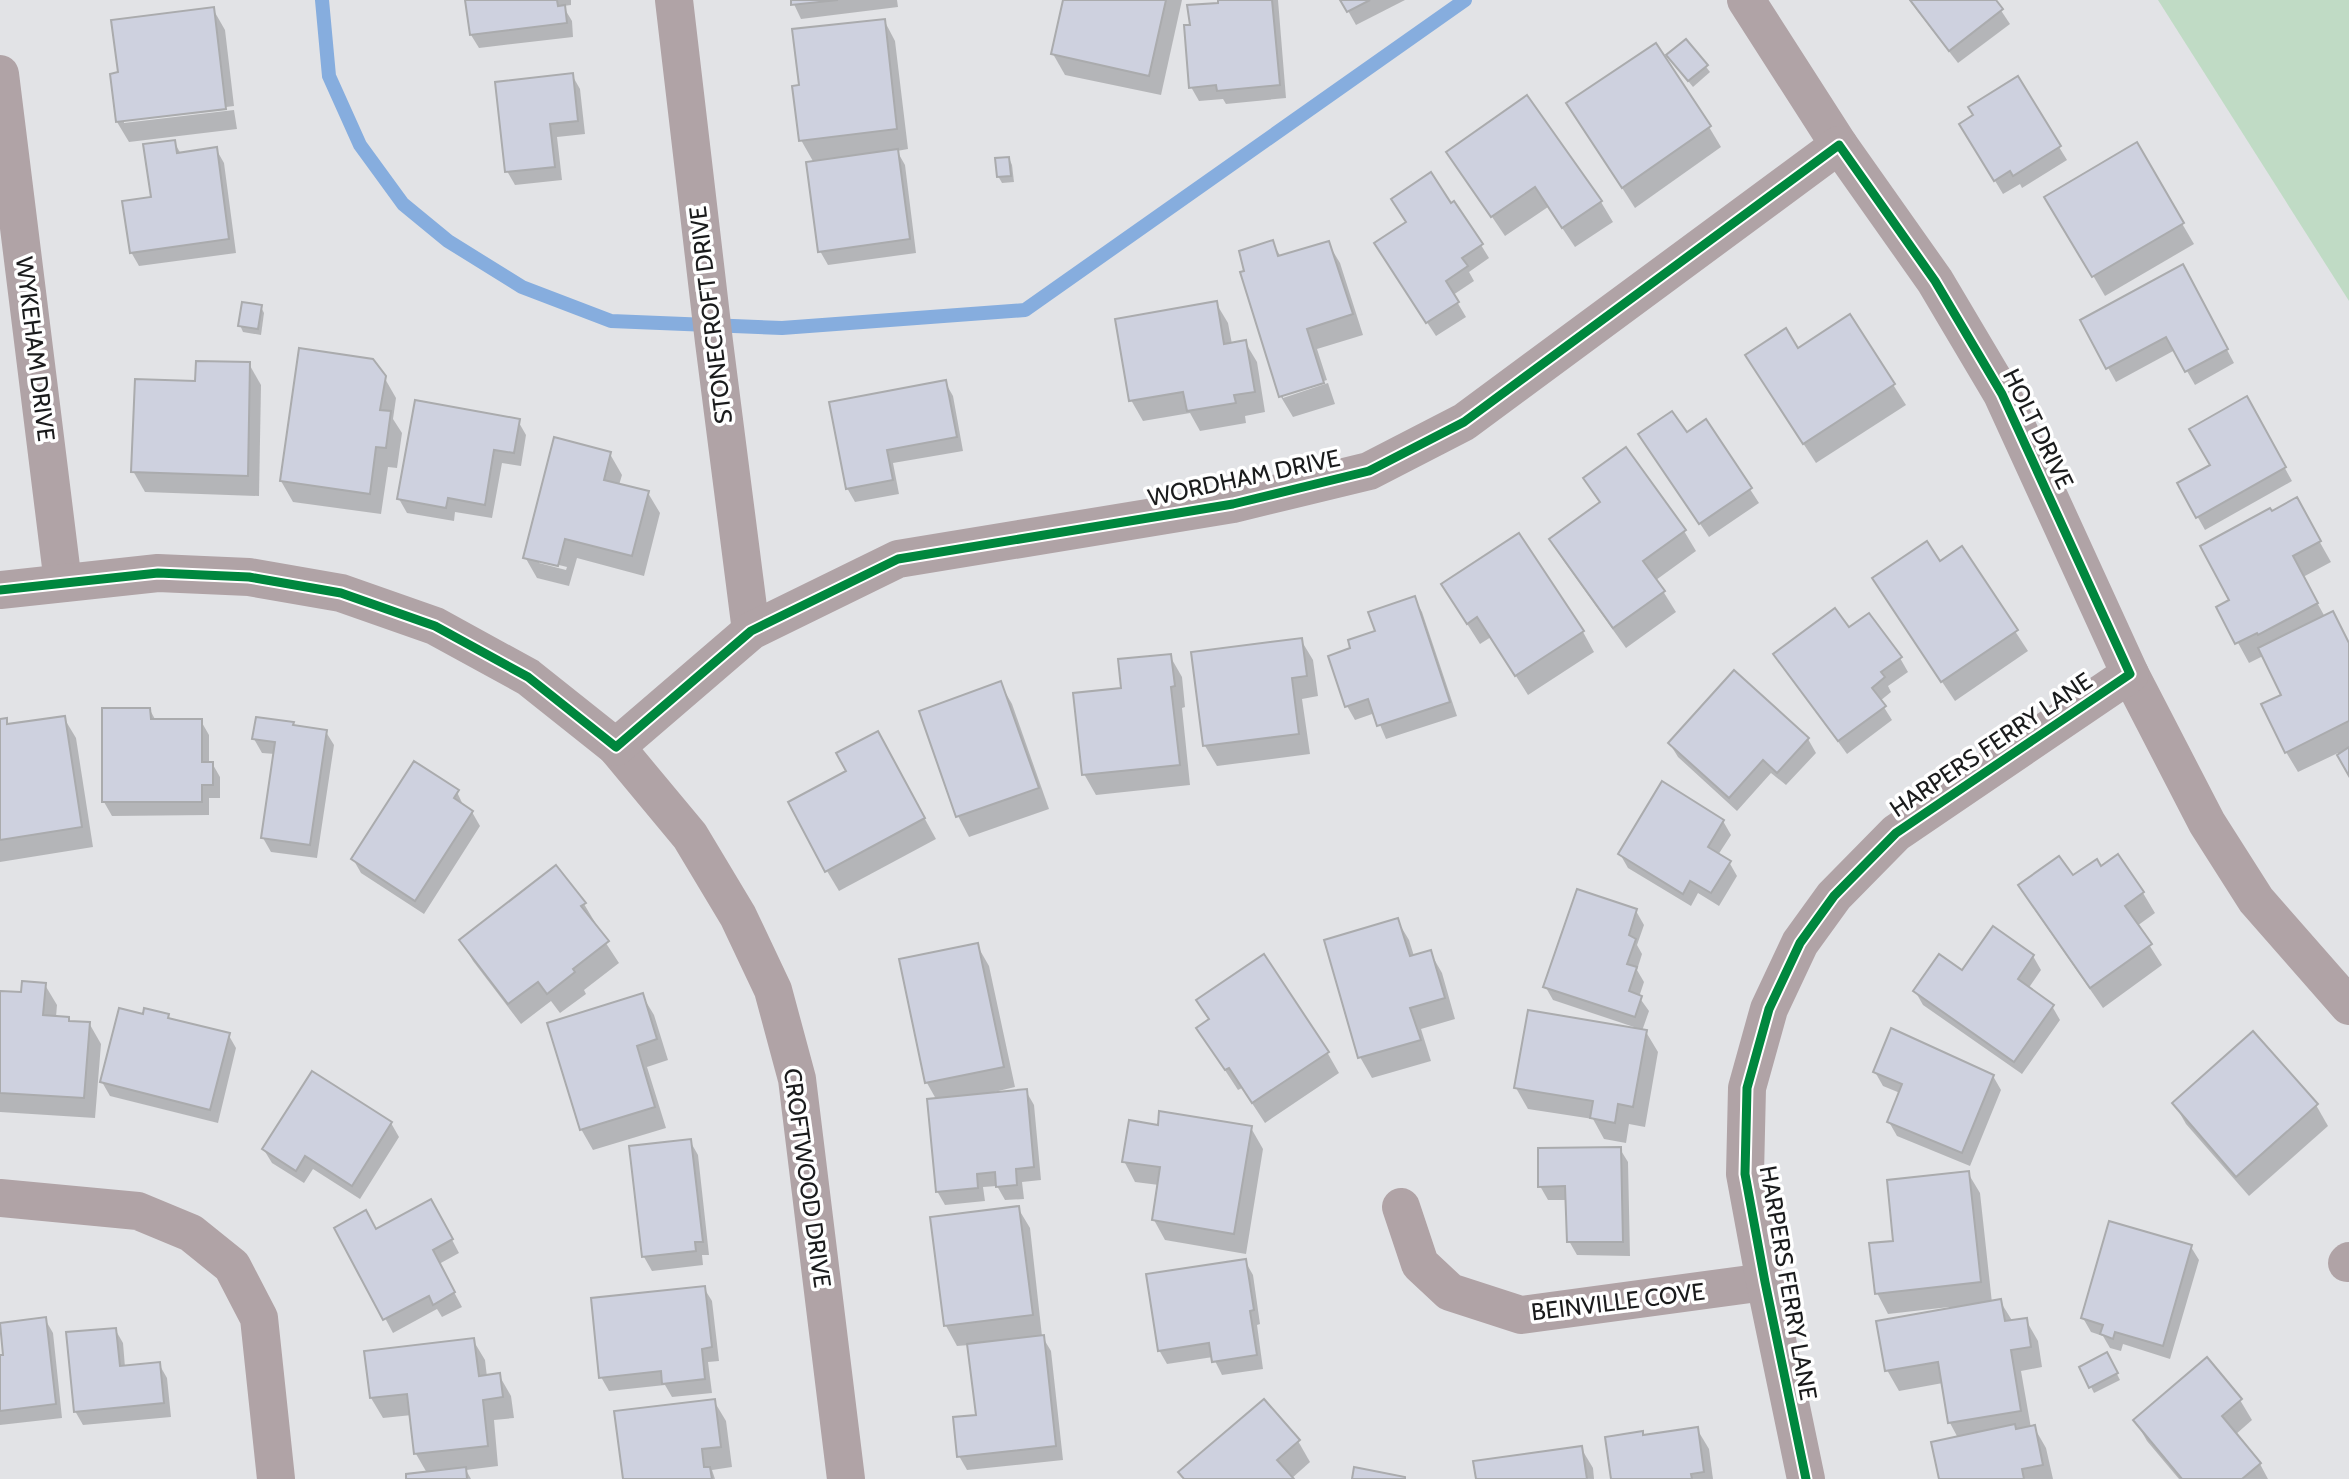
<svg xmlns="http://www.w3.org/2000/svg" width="2349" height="1479" font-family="Cabin,sans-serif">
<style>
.green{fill:#c0dbc5}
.shadow{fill:#0003;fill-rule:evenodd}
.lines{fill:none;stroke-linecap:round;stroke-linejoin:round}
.stream{stroke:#86adde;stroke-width:14}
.building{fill:#ced1df;stroke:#aaabad;stroke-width:2}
.minor{stroke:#b0a3a6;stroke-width:38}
.cycleway-casing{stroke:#fff;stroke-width:13}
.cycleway{stroke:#00873e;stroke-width:9}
.labels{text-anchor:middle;stroke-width:7;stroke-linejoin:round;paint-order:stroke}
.street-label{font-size:24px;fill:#1a1b1c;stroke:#fff}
</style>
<rect width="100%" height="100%" fill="#e2e3e6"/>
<path class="green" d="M2158,0H2349V301Z"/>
<g class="shadow">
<path d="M467,0H571V5L563,6L572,21L573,37L479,48L471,35Z"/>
<path d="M792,0H897L898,7L801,19Z"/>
<path d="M1065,0H1182L1161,95L1065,75L1053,54Z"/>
<path d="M1219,0H1278L1286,98L1226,104L1223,99L1199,101L1191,87L1220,4Z"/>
<path d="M1342,0H1405L1356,25Z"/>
<path d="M1909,0H1994L2010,24L1958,63Z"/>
<path d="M213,9L225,30L234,106L124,120V123L234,110L237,129L129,142L117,122L120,74Z"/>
<path d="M884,20L895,41L908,149L897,151L905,165L916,253L828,265L820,251L814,163L801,140V87Z"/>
<path d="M1686,41L1710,72L1693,87L1668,56Z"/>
<path d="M572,75L580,89L585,134L557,137L562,180L515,185L507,171Z"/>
<path d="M1568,104L1709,127L1721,147L1635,208Z"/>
<path d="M1969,138L2059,147L2067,160L2022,188L2020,184L2003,194Z"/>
<path d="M174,142L181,154L216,149L224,163L236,253L139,266L131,252Z"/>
<path d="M2136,145L2194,244L2105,296L2047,197Z"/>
<path d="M1448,152L1601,202L1613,222L1575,247L1548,207L1505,236Z"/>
<path d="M1009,158L1012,165L1014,182L1002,183L998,176Z"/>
<path d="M1272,242L1281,257L1328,243L1340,263L1363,335L1317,349L1327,380L1283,394V398L1328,383L1335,404L1293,417L1281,397L1242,273Z"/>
<path d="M1481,245L1489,258L1469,272L1474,281L1453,295L1466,317L1436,336L1384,257Z"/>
<path d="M2190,280L2234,363L2195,385L2175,350L2116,382L2082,321Z"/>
<path d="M1216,303L1228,323L1232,344L1245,342L1257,362L1265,412L1245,416L1246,423L1200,431L1190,413L1143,421L1131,400Z"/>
<path d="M261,307L264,313L261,335L243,332L240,325Z"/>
<path d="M1850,317L1906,405L1816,463L1759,376Z"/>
<path d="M249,364L261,385L259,496L145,492L133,471L197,383Z"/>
<path d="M384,377L396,398L393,419L402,433L397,468L388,467L381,514L293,502L281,481Z"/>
<path d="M945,382L953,396L963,451L893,463L899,494L855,502L847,488Z"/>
<path d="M2246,399L2292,481L2205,530L2179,484L2212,465Z"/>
<path d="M518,421L526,435L521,466L502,463L492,518L455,512L454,521L407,513L399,499Z"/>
<path d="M1706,422L1759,503L1709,537L1649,448L1687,435Z"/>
<path d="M610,454L622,475L619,485L648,493L660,513L644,576L577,558L569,586L537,578L525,557ZM539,560L567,567L566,570L539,563Z"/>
<path d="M1585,479L1684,531L1696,551L1656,580L1676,612L1626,648L1563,560L1551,540L1600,504Z"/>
<path d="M2296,500L2331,562L2303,577L2325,617L2349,643V773L2338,753L2298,772L2286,752L2283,696L2263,656L2249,663L2219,608L2232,601L2271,513Z"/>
<path d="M1961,549L2028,651L1955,701L1886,599Z"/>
<path d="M1414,598L1422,612L1457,716L1386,739L1375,713L1355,720L1347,706L1352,649L1377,632Z"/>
<path d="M1455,605L1583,632L1594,652L1528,695L1491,637L1480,644Z"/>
<path d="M1849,629L1900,658L1908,672L1888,686L1891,692L1880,701L1892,720L1847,754L1775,654Z"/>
<path d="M1301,640L1313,660L1318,696L1302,699L1310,754L1217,766L1205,746L1193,654Z"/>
<path d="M1170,656L1182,677L1185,707L1182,708L1190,785L1096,795L1084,774L1123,690Z"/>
<path d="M1000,683L1012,704L1049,809L969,837L958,816Z"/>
<path d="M104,710H150L156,721H201L209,735V763H212L220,777V798H209V815L112,816L104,802Z"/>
<path d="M64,718L76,738L93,847L0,862V721L6,720L9,726Z"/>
<path d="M293,724L295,727L326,732L334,745L317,858L271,852L263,838L275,754L262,753L254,739Z"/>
<path d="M1808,739L1816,753L1786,785L1771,773L1737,811L1678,757L1670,744Z"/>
<path d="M889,754L936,839L839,891L827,871Z"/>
<path d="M457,792L464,807L472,812L480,826L424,914L361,873L353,859Z"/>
<path d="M1723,821L1731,835L1718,855L1729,862L1737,876L1719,906L1698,893L1691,906L1628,868L1620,854Z"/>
<path d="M2101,869L2143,893L2155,913L2137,926L2162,965L2103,1008L2032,906L2020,886L2072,878Z"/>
<path d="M584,904L596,924L594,925L619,963L584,990L586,994L560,1013L551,1001L521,1024L473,961L461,940Z"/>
<path d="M1636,911L1644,925L1637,945L1642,954L1637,970L1644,982L1639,997L1649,1011L1642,1031L1646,1032L1658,1052L1645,1127L1629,1124L1626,1143L1604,1139L1593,1119L1528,1109L1516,1088L1634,1030V1027L1553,1000L1545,986Z"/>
<path d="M1397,920L1409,940L1414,956L1430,952L1442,973L1455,1019L1421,1029L1431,1061L1372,1078L1360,1057L1326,941Z"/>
<path d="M977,945L989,966L1015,1087L994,1092V1094L1026,1091L1034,1105L1041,1180L1022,1182L1024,1199L1005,1200L997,1186L983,1187L985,1201L945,1205L937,1191L936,1099L927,1083Z"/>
<path d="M2033,956L2041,970L2028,989L2052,1006L2060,1020L2022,1074L1923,1005L1915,991L1962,972Z"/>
<path d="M45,985L57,1005L56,1017L68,1018L70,1023H89L101,1044L95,1118L0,1112V993L22,994Z"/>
<path d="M642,995L654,1015L668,1060L647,1067L666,1128L593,1150L581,1129Z"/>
<path d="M145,1016H168L170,1020L228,1034L236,1048L218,1123L110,1096L102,1082Z"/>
<path d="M1210,1020L1327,1052L1339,1073L1265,1123L1242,1088L1238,1090L1198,1029Z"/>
<path d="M1875,1072L1993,1076L2001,1090L1970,1166L1897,1136L1889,1122L1900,1093L1883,1086Z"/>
<path d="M2174,1103L2316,1105L2328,1126L2249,1196L2186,1124Z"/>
<path d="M391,1123L399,1137L360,1199L313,1169L304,1183L272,1163L264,1150Z"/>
<path d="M1159,1127L1251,1128L1263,1149L1246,1254L1165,1240L1154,1220L1159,1185L1135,1182L1124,1161Z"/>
<path d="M690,1141L698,1155L709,1255H702L703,1265L652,1271L644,1257L631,1148Z"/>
<path d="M1620,1149L1628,1162L1630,1256L1577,1255L1569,1241L1568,1200H1548L1540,1186Z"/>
<path d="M1968,1173L1980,1193L1992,1303L2000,1301L2013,1322L2026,1320L2038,1341L2042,1367L2021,1371L2031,1428L2034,1427L2046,1448L2053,1479H1941L1958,1438L1950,1423L1943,1383L1899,1391L1887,1370L1950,1310L1949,1307L1888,1314L1877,1293L1895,1242Z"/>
<path d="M1018,1208L1030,1228L1042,1336L1051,1351L1063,1460L967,1470L959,1456L978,1416L969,1345L957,1346L946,1326Z"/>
<path d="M439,1215L459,1253L439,1264L462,1307L442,1317L437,1309L393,1333L337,1228L376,1231Z"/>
<path d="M2191,1247L2199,1260L2170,1359L2123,1344L2121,1351L2110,1348L2103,1336L2091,1332L2083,1318Z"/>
<path d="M1245,1261L1253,1275L1260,1324L1257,1325L1263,1369L1222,1375L1213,1357L1167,1364L1159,1350Z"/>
<path d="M704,1288L712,1301L719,1361L708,1362L712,1393L672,1397L665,1385L609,1391L601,1377Z"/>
<path d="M45,1319L53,1333L62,1418L0,1425V1357L5,1356Z"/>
<path d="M115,1329L123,1343L125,1367L159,1364L167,1378L171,1417L83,1425L75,1411Z"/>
<path d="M473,1340L485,1360L487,1377L499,1375L511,1396L514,1418L494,1420L498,1466L466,1470L471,1479H408L427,1473L416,1454L412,1415L383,1418L371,1398Z"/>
<path d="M2107,1354L2120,1380L2094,1393L2091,1387Z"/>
<path d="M2240,1400L2252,1420L2235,1435L2260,1464L2268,1479H2179L2147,1441L2135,1420Z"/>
<path d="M714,1401L726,1421L732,1467L712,1470L715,1479H625Z"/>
<path d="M1697,1429L1709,1449L1713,1479H1613L1644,1437Z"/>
<path d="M1298,1441L1310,1462L1291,1479H1184Z"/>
<path d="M1581,1448L1593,1468L1594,1479H1478Z"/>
</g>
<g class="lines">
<path class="stream" d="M322,0L329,76L360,145L403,204L448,241L522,287L611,321L782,328L1025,310L1465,0"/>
</g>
<g class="building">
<path d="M465,0H557L558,6L565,5L567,23L470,35Z"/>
<path d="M791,0H838L791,5Z"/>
<path d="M1063,0H1166L1149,76L1051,54Z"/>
<path d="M1218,0H1272L1280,85L1217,91L1216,85L1189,88L1184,25H1190L1187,5L1218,3Z"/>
<path d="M1340,0H1370L1347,12Z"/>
<path d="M1910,0H1996L2003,9L1949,51Z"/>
<path d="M214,7L226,109L116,122L110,74L118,72L111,20Z"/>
<path d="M885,19L897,129L799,141L792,86L799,85L792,29Z"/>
<path d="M1686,39L1708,65L1688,81L1666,55Z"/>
<path d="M1656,43L1711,126L1622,188L1566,103Z"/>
<path d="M573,73L578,121L550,124L555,167L505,172L495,82Z"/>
<path d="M2018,76L2061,146L2013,176L2010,171L1994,181L1959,124L1973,115L1968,107Z"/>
<path d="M1527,95L1602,201L1562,228L1535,187L1491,217L1446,152Z"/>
<path d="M175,140L177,153L217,147L229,239L130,253L122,201L151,197L143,144Z"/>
<path d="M2137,142L2184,223L2092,277L2044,197Z"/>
<path d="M898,149L910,239L818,252L806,162Z"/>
<path d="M1009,157L1011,176L997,177L995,158Z"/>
<path d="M1431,172L1451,203L1454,201L1483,244L1462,258L1468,266L1446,281L1459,302L1426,323L1374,243L1406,222L1391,199Z"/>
<path d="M1273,240L1278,256L1329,241L1353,314L1307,329L1324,383L1279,397L1240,272L1244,271L1239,251Z"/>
<path d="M2183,264L2228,349L2185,372L2166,337L2106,369L2080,320Z"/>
<path d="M1217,301L1224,344L1246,340L1255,392L1234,395L1236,403L1187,411L1183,392L1129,401L1115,319Z"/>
<path d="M242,302L262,305L258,329L238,326Z"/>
<path d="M1850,314L1895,384L1803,444L1745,355L1786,328L1798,348Z"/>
<path d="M299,348L373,359L386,376L380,410L391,411L386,448L376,447L370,494L280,481Z"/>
<path d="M196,361L250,362L248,476L131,472L135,379L195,381Z"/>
<path d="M946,380L957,437L887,450L893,480L846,489L829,402Z"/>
<path d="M2247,396L2286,467L2196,518L2177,483L2210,465L2189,429Z"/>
<path d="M415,400L520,419L514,453L494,450L485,505L448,498L446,508L397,499Z"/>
<path d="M1672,411L1687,432L1706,419L1752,488L1699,524L1638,434Z"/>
<path d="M554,437L611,452L604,480L649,491L632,556L565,539L558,566L523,558Z"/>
<path d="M1626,447L1686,530L1643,561L1665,591L1613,628L1549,539L1600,502L1583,478Z"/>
<path d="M2297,497L2321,541L2293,556L2318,603L2258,635L2257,633L2235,644L2216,607L2229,600L2200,546L2270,508L2272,511Z"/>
<path d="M1519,533L1584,631L1515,676L1477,617L1467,624L1441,584Z"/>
<path d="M1927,541L1940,561L1962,546L2018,630L1941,682L1872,578Z"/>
<path d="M1415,596L1450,702L1377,726L1368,699L1345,707L1328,656L1350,648L1348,640L1375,631L1368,612Z"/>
<path d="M1835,608L1849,627L1869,613L1902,657L1881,672L1885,677L1872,688L1886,706L1838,741L1773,654Z"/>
<path d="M2333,611L2349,643V721L2285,753L2261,704L2281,695L2258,648Z"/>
<path d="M1302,638L1307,676L1292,678L1299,734L1203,746L1191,652Z"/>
<path d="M1171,654L1175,686L1171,687L1180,765L1082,775L1073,693L1121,688L1118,659Z"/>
<path d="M1734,670L1809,738L1777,773L1763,760L1729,798L1668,743Z"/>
<path d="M1001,681L1039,788L956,817L919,711Z"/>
<path d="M102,708H150L151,719H202V762H213V785H202V802H102Z"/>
<path d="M65,716L82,827L0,840V719L7,718V724Z"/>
<path d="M256,717L294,722L293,725L327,730L310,845L261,838L275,742L252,739Z"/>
<path d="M878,731L925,818L825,872L788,802L846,771L836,753Z"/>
<path d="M2349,747V776L2337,755Z"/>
<path d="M414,761L459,790L454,798L473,811L415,901L351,859Z"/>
<path d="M1662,781L1724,820L1708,847L1731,861L1711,893L1690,881L1683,894L1618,854Z"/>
<path d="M2118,854L2144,892L2125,906L2152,944L2090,988L2018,885L2059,856L2073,875L2097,859L2101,866Z"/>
<path d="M556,865L586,903L581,906L609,941L573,969L575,972L547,994L538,982L508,1004L459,940Z"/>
<path d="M1577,889L1637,909L1629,935L1636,939L1627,964L1637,967L1629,991L1642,996L1635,1017L1543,987Z"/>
<path d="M1398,918L1410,956L1431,950L1445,998L1410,1008L1421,1040L1358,1058L1324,940Z"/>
<path d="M1993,926L2034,955L2018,979L2054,1005L2014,1062L1913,991L1939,954L1962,970Z"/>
<path d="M978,943L1004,1067L925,1083L899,959Z"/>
<path d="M1264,954L1329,1052L1252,1103L1229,1068L1225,1070L1196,1028L1209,1019L1196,1000Z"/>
<path d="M22,981L46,983L43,1015L69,1017V1021L90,1022L84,1098L0,1093V991L21,992Z"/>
<path d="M643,993L657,1039L637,1046L655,1107L580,1130L547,1023Z"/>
<path d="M119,1008L143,1014L144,1008L169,1014L168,1018L230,1033L210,1110L100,1082Z"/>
<path d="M1528,1010L1647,1030L1633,1107L1618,1104L1615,1123L1590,1118L1593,1101L1514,1088Z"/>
<path d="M1891,1028L1994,1075L1962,1153L1887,1122L1902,1084L1873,1072Z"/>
<path d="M2253,1031L2318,1104L2236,1177L2172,1103Z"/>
<path d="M312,1071L392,1122L352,1186L305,1156L296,1171L262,1149Z"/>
<path d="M1027,1089L1034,1167L1016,1169L1017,1185L996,1187L995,1172L977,1174L978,1188L936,1192L927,1099Z"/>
<path d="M1159,1111L1252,1126L1234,1234L1152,1220L1160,1167L1122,1162L1129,1120L1158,1125Z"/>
<path d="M691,1139L703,1242H695L696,1251L642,1257L629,1146Z"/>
<path d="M1621,1147L1623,1242H1567L1565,1186L1538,1187V1148Z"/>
<path d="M1969,1171L1981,1282L1875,1294L1869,1243L1893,1241L1887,1180Z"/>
<path d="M431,1199L453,1239L433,1250L455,1292L433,1305L429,1296L383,1320L334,1228L366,1210L376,1229Z"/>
<path d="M1019,1206L1033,1315L944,1326L930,1217Z"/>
<path d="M2109,1221L2192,1245L2163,1346L2115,1332L2113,1339L2100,1334L2103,1325L2081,1318Z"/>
<path d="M1246,1259L1254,1310L1250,1311L1257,1355L1212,1362L1209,1343L1158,1351L1146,1274Z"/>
<path d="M705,1286L712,1347L702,1349L705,1379L662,1384L661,1371L599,1378L591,1298Z"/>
<path d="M2001,1299L2005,1321L2027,1318L2031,1347L2011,1350L2021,1411L1948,1423L1938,1362L1885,1371L1876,1321Z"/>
<path d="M46,1317L56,1404L0,1411V1355H3L0,1323Z"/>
<path d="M116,1328L120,1366L160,1362L164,1403L74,1412L66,1332Z"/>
<path d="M1044,1335L1056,1446L957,1457L953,1417L976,1415L967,1344Z"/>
<path d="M474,1338L479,1376L500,1373L503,1397L483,1400L488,1446L414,1454L407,1394L370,1398L364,1351Z"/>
<path d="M2107,1352L2118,1373L2089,1388L2079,1367Z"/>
<path d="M2207,1357L2242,1399L2222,1416L2261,1463L2242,1479H2182L2133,1420Z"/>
<path d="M715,1399L721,1447L702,1449L704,1467H710L712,1479H623L614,1411Z"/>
<path d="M1264,1399L1300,1440L1277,1460L1294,1479H1184L1178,1472Z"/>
<path d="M2015,1424L2016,1429L2035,1425L2043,1465L2022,1469L2024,1479H1939L1931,1442Z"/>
<path d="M1698,1427L1704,1472L1691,1474L1692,1479H1611L1605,1437L1643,1431V1435Z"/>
<path d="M1582,1446L1587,1479H1476L1473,1461Z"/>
<path d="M466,1467L467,1479H406V1474Z"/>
<path d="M1354,1467L1405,1477V1479H1352Z"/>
</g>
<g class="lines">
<g class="minor">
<path d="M674,0L714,342L751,631"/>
<path d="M1746,0L1839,145L1935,281L2002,394L2130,674L2207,823L2256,900L2349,1006"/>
<path d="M0,74L63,583"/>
<path d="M0,590L158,573L249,577L341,593L435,626L528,677L616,747L690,836L738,916L773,990L797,1079L846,1479"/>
<path d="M616,747L751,631L898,559L1233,504L1369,471L1464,422L1839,145"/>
<path d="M0,1198L138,1211L191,1233L232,1266L259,1318L276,1479"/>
<path d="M1401,1207L1420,1264L1450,1292L1521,1315L1765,1282"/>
<path d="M2347,1263L2349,1261"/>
<path d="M1806,1479L1765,1282L1745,1174L1747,1088L1769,1009L1800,943L1834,896L1896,833L2130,674"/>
</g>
<g class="cycleway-casing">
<path id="cycleway" d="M0,590L158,573L249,577L341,593L435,626L528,677L616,747L751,631L898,559L1233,504L1369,471L1464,422L1839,145L1935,281L2002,394L2130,674L1896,833L1834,896L1800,943L1769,1009L1747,1088L1745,1174L1765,1282L1806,1479"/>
</g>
<use href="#cycleway" class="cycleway"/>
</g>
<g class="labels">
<g class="street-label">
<text transform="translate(711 315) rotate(-97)" y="8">STONECROFT DRIVE</text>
<text transform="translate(35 349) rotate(83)" y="8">WYKEHAM DRIVE</text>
<text transform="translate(2038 429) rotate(64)" y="8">HOLT DRIVE</text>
<text transform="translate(1244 478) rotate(-12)" y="8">WORDHAM DRIVE</text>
<text transform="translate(1991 745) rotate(-34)" y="8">HARPERS FERRY LANE</text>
<text transform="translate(807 1178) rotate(82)" y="8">CROFTWOOD DRIVE</text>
<text transform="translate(1788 1283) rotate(80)" y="8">HARPERS FERRY LANE</text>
<text transform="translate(1618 1302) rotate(-7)" y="8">BEINVILLE COVE</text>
</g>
</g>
</svg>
